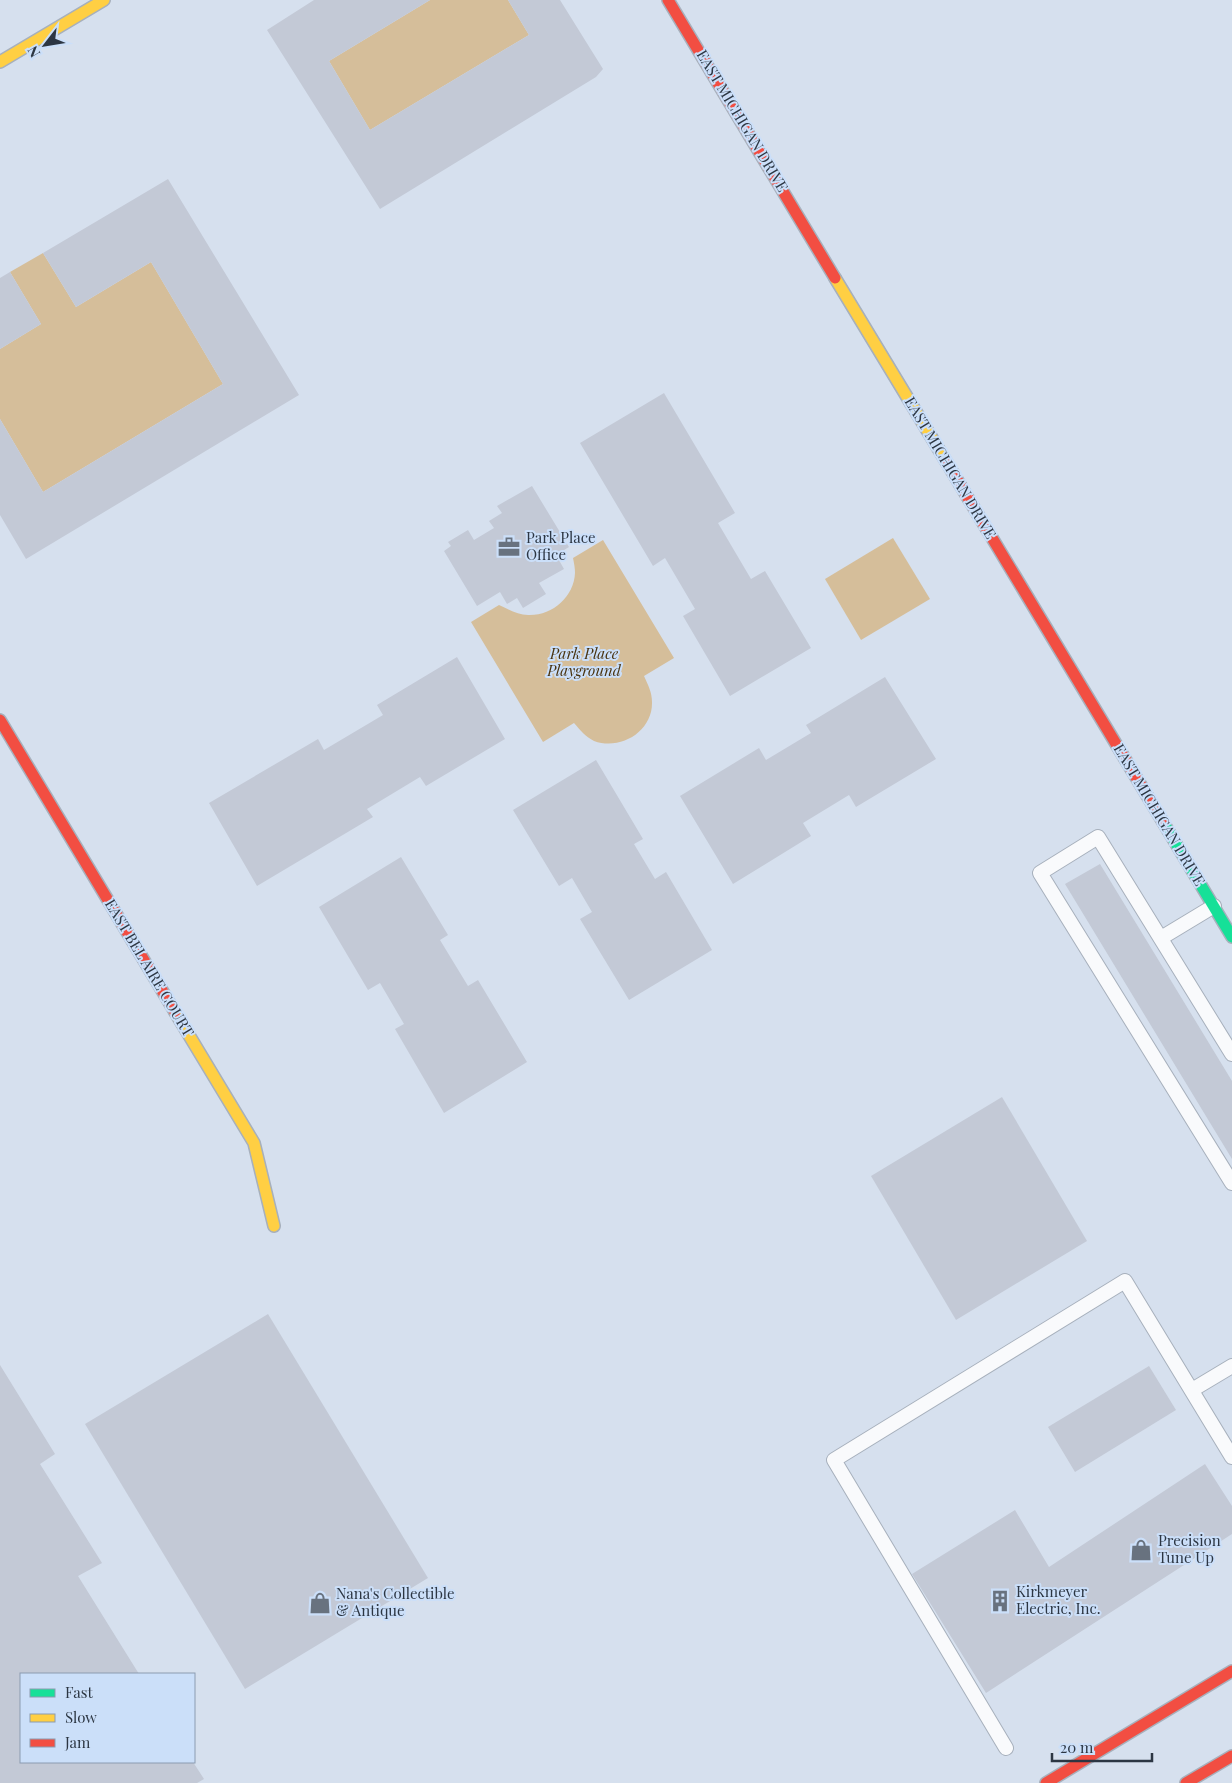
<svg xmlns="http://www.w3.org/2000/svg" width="1232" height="1783" font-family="'Playfair Display',serif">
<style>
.green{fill:#d5be9a}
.building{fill:#c3c9d6}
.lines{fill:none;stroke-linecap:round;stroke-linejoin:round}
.lane-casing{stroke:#a7b0bc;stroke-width:16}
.fast-casing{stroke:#a7b0bc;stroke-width:14}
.slow-casing{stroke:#a7b0bc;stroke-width:14}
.jam-casing{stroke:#a7b0bc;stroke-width:14}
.lane{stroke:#f9fafc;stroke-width:14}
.fast{stroke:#16e098;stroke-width:11}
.slow{stroke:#ffcf43;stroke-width:11}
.jam{stroke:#f24e42;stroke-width:11}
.labels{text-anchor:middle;stroke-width:4;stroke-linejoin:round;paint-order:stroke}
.street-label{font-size:15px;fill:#2c3643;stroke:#cbdff9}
.poi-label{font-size:15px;fill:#2c3643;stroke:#cbdff9;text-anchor:start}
.park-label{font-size:15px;font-style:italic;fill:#49330f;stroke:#cbdff9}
</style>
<rect width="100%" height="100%" fill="#d6e0ee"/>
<g class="green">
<path d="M430,0H508L529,35L370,130L329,61Z"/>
<path d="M43,253L76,307L151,262L223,384L43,492L0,419V349L41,324L10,272Z"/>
<path d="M893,538L930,599L861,640L825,579Z"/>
<path d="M603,540L674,658L644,676C648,685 652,692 652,702C653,731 621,751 594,741C586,737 580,730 574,723L543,742L471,622L499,605C508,609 518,615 528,615C552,616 574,597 575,573C575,568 574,563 573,558Z"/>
</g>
<g class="building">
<path d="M314,0H430L329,61L370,130L529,35L508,0H560L603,69L596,77L380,209L267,30Z"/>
<path d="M168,179L299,395L26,559L0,515V419L43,492L223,384L151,262L76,307L43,253Z"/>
<path d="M10,272L41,324L0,349V278Z"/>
<path d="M664,393L735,513L718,523L751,579L765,571L811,648L730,696L683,616L695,609L665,558L653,566L580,443Z"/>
<path d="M532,486L569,547L556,555L564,569L539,583L546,594L523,608L517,598L507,604L500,592L477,606L444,551L451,546L448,542L468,530L474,540L494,528L489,521L502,513L497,506Z"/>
<path d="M457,657L505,739L426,786L420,777L367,809L373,817L257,886L209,803L318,739L324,750L383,715L377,705Z"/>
<path d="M885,677L936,759L856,807L849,795L803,823L811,836L733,884L680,796L759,748L766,760L811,733L806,725Z"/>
<path d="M596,760L643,839L634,844L655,879L666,872L712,950L629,1000L580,919L592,912L572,878L559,886L513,810Z"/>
<path d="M401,857L448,935L440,940L468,986L478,980L527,1062L444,1113L395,1029L404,1024L380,983L368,990L319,907Z"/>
<path d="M1100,864L1232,1081V1159L1065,884Z"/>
<path d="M1002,1097L1087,1241L956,1320L871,1176Z"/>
<path d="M268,1314L428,1578L245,1689L85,1424Z"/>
<path d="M0,1365L55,1454L40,1464L102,1563L78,1576L139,1674H21V1762H193L204,1779L197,1783H0Z"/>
<path d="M1149,1366L1176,1410L1075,1472L1048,1427Z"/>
<path d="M1205,1464L1232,1506V1534L986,1693L912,1574L1015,1510L1049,1567Z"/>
</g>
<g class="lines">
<g class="lane-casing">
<g id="lane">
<path d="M1161,938L1214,906"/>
<path d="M1232,1054L1098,837L1040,873L1232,1183"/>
<path d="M1192,1390L1232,1366"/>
<path d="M1006,1748L834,1460L1125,1281L1232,1457"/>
</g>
</g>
<g class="fast-casing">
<path id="fast" d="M1163,822L1232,937"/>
</g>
<g class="slow-casing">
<g id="slow">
<path d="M0,62L104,0"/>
<path d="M835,278L947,463"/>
<path d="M175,1012L254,1143L274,1226"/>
</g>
</g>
<g class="jam-casing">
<g id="jam">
<path d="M668,0L835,278"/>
<path d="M947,463L1163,822"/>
<path d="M0,720L175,1012"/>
<path d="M1046,1783L1232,1671"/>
<path d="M1186,1783L1232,1756"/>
</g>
</g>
<use href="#lane" class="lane"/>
<use href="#fast" class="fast"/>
<use href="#slow" class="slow"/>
<use href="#jam" class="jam"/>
</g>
<defs>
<g id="office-bare" transform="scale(1.725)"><path d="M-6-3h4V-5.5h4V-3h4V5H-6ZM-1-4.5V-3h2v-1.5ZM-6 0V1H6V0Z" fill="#68727f" stroke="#cbdff9" stroke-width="2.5" paint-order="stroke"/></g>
<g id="shop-bare" transform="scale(1.725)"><path d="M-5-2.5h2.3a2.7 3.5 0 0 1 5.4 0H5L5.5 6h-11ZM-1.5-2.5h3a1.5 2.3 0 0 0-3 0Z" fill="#68727f" stroke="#cbdff9" stroke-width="2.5" paint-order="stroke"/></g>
<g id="building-bare" transform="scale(1.725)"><path d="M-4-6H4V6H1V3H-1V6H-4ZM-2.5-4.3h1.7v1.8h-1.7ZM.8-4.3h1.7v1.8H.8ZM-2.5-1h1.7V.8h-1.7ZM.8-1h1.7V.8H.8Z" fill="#68727f" stroke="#cbdff9" stroke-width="2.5" paint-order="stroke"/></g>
</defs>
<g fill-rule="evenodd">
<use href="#office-bare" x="509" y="547"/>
<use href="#shop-bare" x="1141" y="1550"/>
<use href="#building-bare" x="1000" y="1601"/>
<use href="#shop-bare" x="320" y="1603"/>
</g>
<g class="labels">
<g class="street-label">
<text transform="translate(742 121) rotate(59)" y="5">EAST MICHIGAN DRIVE</text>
<text transform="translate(950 468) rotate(59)" y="5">EAST MICHIGAN DRIVE</text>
<text transform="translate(1159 815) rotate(59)" y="5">EAST MICHIGAN DRIVE</text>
<text transform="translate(149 968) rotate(59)" y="5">EAST BEL AIRE COURT</text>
</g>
<g class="poi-label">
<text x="526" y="543">Park Place<tspan x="526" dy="17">Office</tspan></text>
<text x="1158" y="1546">Precision<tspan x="1158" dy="17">Tune Up</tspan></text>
<text x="1016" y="1597">Kirkmeyer<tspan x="1016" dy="17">Electric, Inc.</tspan></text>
<text x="336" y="1599">Nana's Collectible<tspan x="336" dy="17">&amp; Antique</tspan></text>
</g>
<g class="park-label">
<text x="584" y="659">Park Place<tspan x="584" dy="17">Playground</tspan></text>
</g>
</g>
<rect x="20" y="1673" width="175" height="90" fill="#cbdff9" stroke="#8b9bb0"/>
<rect x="30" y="1689" width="25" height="8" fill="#16e098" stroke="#8b9bb0"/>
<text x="65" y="1698" font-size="15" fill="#2c3643">Fast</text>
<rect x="30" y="1714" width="25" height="8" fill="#ffcf43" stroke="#8b9bb0"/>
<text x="65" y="1723" font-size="15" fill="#2c3643">Slow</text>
<rect x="30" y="1739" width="25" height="8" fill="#f24e42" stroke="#8b9bb0"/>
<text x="65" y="1748" font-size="15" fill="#2c3643">Jam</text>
<g transform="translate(45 45) rotate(239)" stroke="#cbdff9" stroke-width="4" paint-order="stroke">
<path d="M0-4L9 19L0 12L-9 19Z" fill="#2c3643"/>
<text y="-8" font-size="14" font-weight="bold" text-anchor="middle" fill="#2c3643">N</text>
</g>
<path d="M1052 1753v8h100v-8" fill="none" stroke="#2c3643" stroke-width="2.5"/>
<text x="1060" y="1753" font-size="15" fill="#2c3643" stroke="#cbdff9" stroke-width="4" paint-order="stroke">20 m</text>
</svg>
